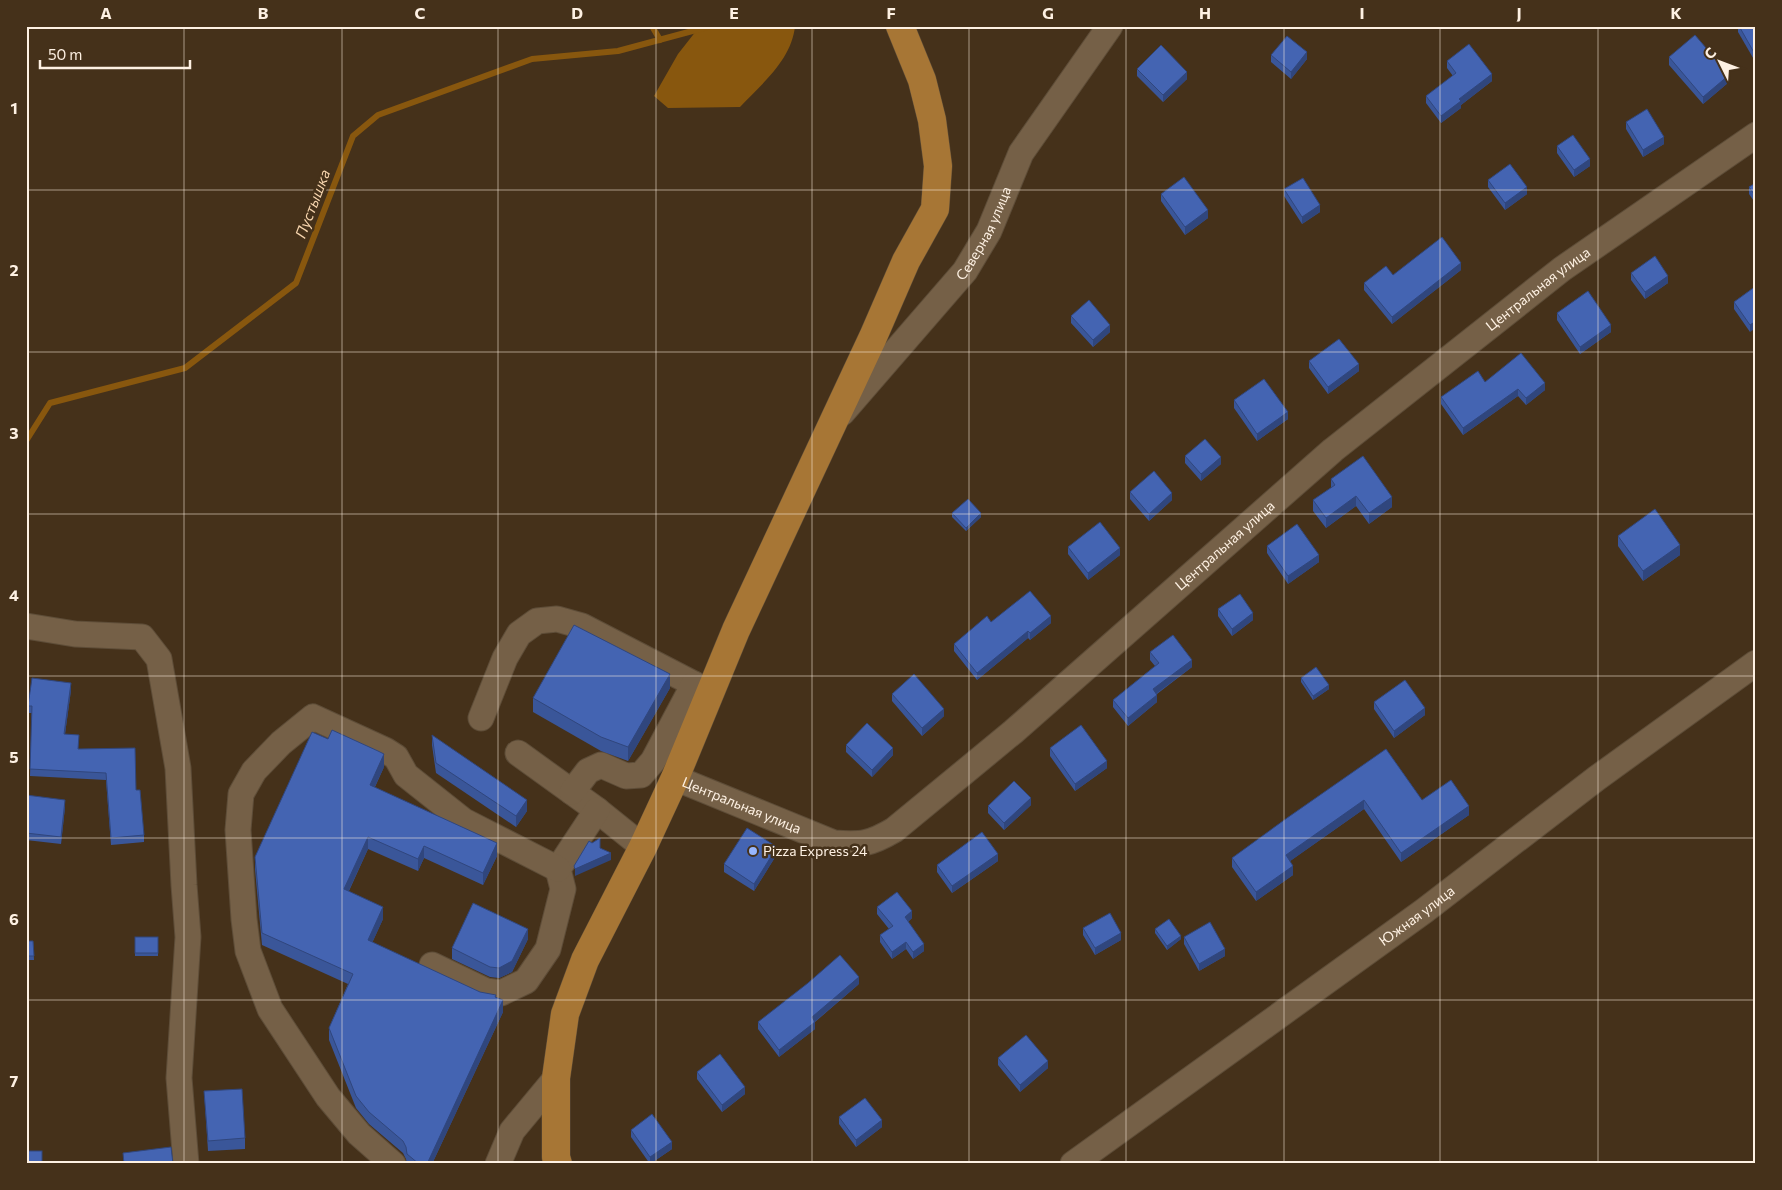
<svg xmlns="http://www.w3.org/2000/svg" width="1782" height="1190" font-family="Commissioner,sans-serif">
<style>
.water{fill:#88570e}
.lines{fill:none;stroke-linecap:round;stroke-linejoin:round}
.stream{stroke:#88570e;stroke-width:6}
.minor-casing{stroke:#5e4d38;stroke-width:27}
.major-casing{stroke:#5e4d38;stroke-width:29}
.minor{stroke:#756047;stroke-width:25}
.major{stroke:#a77635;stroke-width:28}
.wall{fill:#3a5699}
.shaded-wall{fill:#30467d}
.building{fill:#4464b2;stroke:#30467d}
.grid{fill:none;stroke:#fef1e3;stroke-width:1;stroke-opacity:0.55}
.poi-dot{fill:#97b6fd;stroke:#45311a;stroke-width:2}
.labels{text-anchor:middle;stroke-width:5;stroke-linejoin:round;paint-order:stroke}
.street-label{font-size:14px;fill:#fef1e3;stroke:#45311a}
.poi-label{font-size:14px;fill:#fef1e3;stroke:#45311a;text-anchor:start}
.water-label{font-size:15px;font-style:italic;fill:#f7d5ae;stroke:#45311a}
.neatline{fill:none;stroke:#fef1e3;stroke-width:2}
.grid-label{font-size:16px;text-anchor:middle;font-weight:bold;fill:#fef1e3}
</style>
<rect width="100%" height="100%" fill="#45311a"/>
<path class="water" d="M700,26H795C792,59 762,84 740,107L668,108L654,96L678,54Z"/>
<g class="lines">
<g class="stream">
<path d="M652,26L660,40"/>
<path d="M26,441L50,403L185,368L296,283L353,136L378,115L532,59L618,51L711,26"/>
</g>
<g class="minor-casing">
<g id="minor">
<path id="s1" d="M842,413L965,271L989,231L1021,153L1110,26"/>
<path d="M26,626L75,634L142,637L159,659L178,768L184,885L188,937L179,1078L186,1164"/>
<path d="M481,718L505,658L519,634L537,621L557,619L582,626L694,684L709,696"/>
<path d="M518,753L597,810L643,847"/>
<path id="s2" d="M675,778L834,843C862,845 870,844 894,830L1013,732L1333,450L1562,269L1756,135"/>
<path d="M572,792L588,771L601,765L626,776L641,775L653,761L694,684"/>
<path d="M432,965L486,991L501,993L526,981L548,949L563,889L558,869L597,810"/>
<path d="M393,1164L359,1134L328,1097L270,1009L248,951L244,919L238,830L241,794L254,771L281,743L313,717L385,750L396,757L406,775L464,821L558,869"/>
<path d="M498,1164L512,1131L556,1078"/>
<path id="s3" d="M1073,1164L1424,911L1597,778L1756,663"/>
</g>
</g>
<g class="major-casing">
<path id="major" d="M558,1164L556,1157V1078L565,1014L585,960L643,847L675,778L736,630L873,337L906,261L935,209L938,166L932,120L922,80L900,26"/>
</g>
<use href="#minor" class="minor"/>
<use href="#major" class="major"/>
</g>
<g class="wall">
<path d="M1738,26H1756V63L1738,32Z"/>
<path d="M1271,55L1307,59L1291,79L1271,62Z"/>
<path d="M1669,57L1729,82L1703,104L1669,65Z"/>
<path d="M1447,61L1492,81L1461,105V108L1441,123L1426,103V96L1453,76L1447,68Z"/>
<path d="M1137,69L1187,79L1163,102L1137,76Z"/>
<path d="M1626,122L1664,144L1643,157L1626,129Z"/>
<path d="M1557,146L1590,166L1574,177L1557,153Z"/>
<path d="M1488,180L1527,194L1505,210L1488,187Z"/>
<path d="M1756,183V204L1749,194V187Z"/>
<path d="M1284,189L1320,212L1302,224L1284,196Z"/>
<path d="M1161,194L1208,218L1185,235L1161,201Z"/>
<path d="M1461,270L1392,324L1364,290V283L1393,275Z"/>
<path d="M1631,273L1668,283L1645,299L1631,280Z"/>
<path d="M1756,286L1750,332L1734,309V302Z"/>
<path d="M1557,313L1611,332L1580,354L1557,320Z"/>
<path d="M1071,316L1110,332L1093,347L1071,323Z"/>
<path d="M1309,361L1359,371L1328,394L1309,368Z"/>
<path d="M1485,382L1545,390L1526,405L1518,396L1463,435L1441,404V397Z"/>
<path d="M1234,400L1288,419L1257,441L1234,408Z"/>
<path d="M1185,456L1221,464L1201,481L1185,463Z"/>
<path d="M1331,479L1392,507L1369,524L1356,506L1326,528L1313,511V500L1331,488Z"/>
<path d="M1130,492L1172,500L1149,521L1130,499Z"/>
<path d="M952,513L981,517L966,531L952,517Z"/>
<path d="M1618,536L1680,555L1643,581L1618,546Z"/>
<path d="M1267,546L1319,562L1288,584L1267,553Z"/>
<path d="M1068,547L1120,555L1088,580L1068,554Z"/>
<path d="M1218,609L1253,620L1232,636L1218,616Z"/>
<path d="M991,622L1051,623L1030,640L1028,638L977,680L954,651V644Z"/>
<path d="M1150,652L1192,667L1157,694V702L1128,726L1113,707V700L1155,666L1150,660Z"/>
<path d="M1301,678L1329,689L1313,700L1301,682Z"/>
<path d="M670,688L628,761L601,751L533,712V698Z"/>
<path d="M71,690L65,734L79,749L136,790L144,835V842L111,845L106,780L30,776L32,713H28V706Z"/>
<path d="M892,694L944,716L922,736L892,701Z"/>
<path d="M1374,702L1425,715L1394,738L1374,709Z"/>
<path d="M432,735L527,811L516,827L436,773L432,745Z"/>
<path d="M846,745L893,755L872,777L846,752Z"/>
<path d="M1050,748L1107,768L1075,791L1050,756Z"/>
<path d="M1386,749L1422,800L1469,815L1401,862L1364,809L1290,861L1293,875L1256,901L1232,867V858Z"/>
<path d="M384,767L375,787L497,856L483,885L424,858L418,871L368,849L349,891L383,919L372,943L480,992L496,997L503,1012L432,1164H407L406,1159L403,1153L369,1124L356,1108L329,1040V1028L348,984L262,945L255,869V857Z"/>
<path d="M26,795L65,807L61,844L26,840Z"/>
<path d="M1031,805L1004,830L988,813V806Z"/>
<path d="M777,854L754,891L724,872V864Z"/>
<path d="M998,861L952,893L937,872V865Z"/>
<path d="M877,907L912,918L908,922L924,951L913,959L906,949L892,959L880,942V935L889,929L877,914Z"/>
<path d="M1083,928L1121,940L1095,955L1083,935Z"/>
<path d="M1155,929L1181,939L1167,950L1155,933Z"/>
<rect x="135" y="937" width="23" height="19"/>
<path d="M1184,937L1225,956L1199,971L1184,944Z"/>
<path d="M528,939L512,972L499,978L490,977L452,959V948Z"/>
<path d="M26,941H33L34,960H26Z"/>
<path d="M859,984L815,1022V1029L779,1057L758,1029V1022Z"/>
<path d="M998,1058L1048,1068L1020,1092L998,1065Z"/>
<path d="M697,1072L745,1094L722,1112L697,1079Z"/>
<path d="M204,1091L245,1138V1149L208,1151Z"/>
<path d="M839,1117L882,1127L856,1147L839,1124Z"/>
<path d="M631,1130L672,1149L650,1164L631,1137Z"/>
</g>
<g class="shaded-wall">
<path d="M1307,52V59L1291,79V72Z"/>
<path d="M1187,72V79L1163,102V95Z"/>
<path d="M1492,74V81L1461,105V108L1441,123V116L1459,99Z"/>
<path d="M1729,75V82L1703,104V97Z"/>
<path d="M1664,137V144L1643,157V150Z"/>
<path d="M1590,159V166L1574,177V170Z"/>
<path d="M1527,187V194L1505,210V203Z"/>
<path d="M1320,205V212L1302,224V217Z"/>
<path d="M1208,210V218L1185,235V227Z"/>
<path d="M1461,263V270L1392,324V317Z"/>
<path d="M1668,276V283L1645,299V292Z"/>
<path d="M1756,321V328L1750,332V325Z"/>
<path d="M1110,325V332L1093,347V340Z"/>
<path d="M1611,325V332L1580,354V347Z"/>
<path d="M1359,364V371L1328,394V387Z"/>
<path d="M1545,383V390L1526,405V398Z"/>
<path d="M1518,389V396L1463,435V428Z"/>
<path d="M1288,412V419L1257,441V434Z"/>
<path d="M1221,457V464L1201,481V474Z"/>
<path d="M1172,493V500L1149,521V514Z"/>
<path d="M1356,496V506L1326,528V518Z"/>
<path d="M1392,497V507L1369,524V513Z"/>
<path d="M981,513V517L966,531V528Z"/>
<path d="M1680,545V555L1643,581V571Z"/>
<path d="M1120,548V555L1088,580V573Z"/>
<path d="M1319,555V562L1288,584V576Z"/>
<path d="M1253,613V620L1232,636V629Z"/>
<path d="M1051,616V623L1030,640V633Z"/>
<path d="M1028,631V638L977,680V673Z"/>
<path d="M1192,660V667L1153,696V689Z"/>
<path d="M670,674V688L628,761V747Z"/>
<path d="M71,683V690L64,741V734Z"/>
<path d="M1329,685V689L1313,700V696Z"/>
<path d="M1157,695V702L1128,726V718Z"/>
<path d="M1425,708V715L1394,738V731Z"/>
<path d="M944,709V716L922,736V728Z"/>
<path d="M893,748V755L872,777V770Z"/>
<path d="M384,754V767L370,797V785Z"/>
<path d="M1107,761V768L1075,791V784Z"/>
<path d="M1031,798V805L1004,830V823Z"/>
<path d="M65,800V807L61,844V837Z"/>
<path d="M527,800V811L516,827V816Z"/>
<path d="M1364,800V809L1286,864V855Z"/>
<path d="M1469,806V815L1401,862V853Z"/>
<path d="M368,837V849L344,901V889Z"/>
<path d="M497,843V856L483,885V873Z"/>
<path d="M424,846V858L418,871V859Z"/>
<path d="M777,847V854L754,891V884Z"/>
<path d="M611,853V860L575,876V869Z"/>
<path d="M998,854V861L952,893V886Z"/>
<path d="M1293,866V875L1256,901V892Z"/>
<path d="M383,907V919L368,952V940Z"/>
<path d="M912,911V918L905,924V917Z"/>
<path d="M528,929V939L512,972L499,978V968Z"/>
<path d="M1121,933V940L1095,955V948Z"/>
<path d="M1181,936V939L1167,950V946Z"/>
<path d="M906,942V949L892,959V952Z"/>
<path d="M924,944V951L913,959V952Z"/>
<path d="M1225,949V956L1199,971V964Z"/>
<path d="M859,977V984L812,1024V1017Z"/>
<path d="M503,1000V1012L432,1164H427Z"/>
<path d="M815,1022V1029L779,1057V1050Z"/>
<path d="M1048,1061V1068L1020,1092V1085Z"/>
<path d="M745,1087V1094L722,1112V1105Z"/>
<path d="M882,1120V1127L856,1147V1140Z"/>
<path d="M672,1142V1149L650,1164V1157Z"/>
</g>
<g class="building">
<path d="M1739,26H1756V56Z"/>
<path d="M1695,35L1729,75L1703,97L1669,57Z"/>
<path d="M1287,36L1307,52L1291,72L1271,55Z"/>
<path d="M1469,44L1492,74L1459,99L1461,101L1441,116L1426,96L1456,73L1447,61Z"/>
<path d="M1161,45L1187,72L1163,95L1137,69Z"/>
<path d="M1647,109L1664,137L1643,150L1626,122Z"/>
<path d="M1573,135L1590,159L1574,170L1557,146Z"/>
<path d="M1510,164L1527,187L1505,203L1488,180Z"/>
<path d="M1184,177L1208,210L1185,227L1161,194Z"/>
<path d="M1303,178L1320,205L1302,217L1284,189Z"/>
<path d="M1756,183V197L1749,187Z"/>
<path d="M1442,237L1461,263L1392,317L1364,283L1386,266L1393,275Z"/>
<path d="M1655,256L1668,276L1645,292L1631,273Z"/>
<path d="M1756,286V321L1750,325L1734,302Z"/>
<path d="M1588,291L1611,325L1580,347L1557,313Z"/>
<path d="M1089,300L1110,325L1093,340L1071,316Z"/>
<path d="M1339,339L1359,364L1328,387L1309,361Z"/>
<path d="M1521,353L1545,383L1526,398L1518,389L1463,428L1441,397L1478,371L1485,382Z"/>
<path d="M1264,379L1288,412L1257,434L1234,400Z"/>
<path d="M1205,439L1221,457L1201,474L1185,456Z"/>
<path d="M1363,456L1392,497L1369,513L1356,496L1326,518L1313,500L1335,485L1331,479Z"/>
<path d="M1154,471L1172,493L1149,514L1130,492Z"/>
<path d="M968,499L981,513L966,528L952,513Z"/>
<path d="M1655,509L1680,545L1643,571L1618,536Z"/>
<path d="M1100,522L1120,548L1088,573L1068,547Z"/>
<path d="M1297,524L1319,555L1288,576L1267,546Z"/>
<path d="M1030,591L1051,616L1030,633L1028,631L977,673L954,644L987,616L991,622Z"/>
<path d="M1240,594L1253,613L1232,629L1218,609Z"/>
<path d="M574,625L670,674L628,747L601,737L533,698Z"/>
<path d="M1173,635L1192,660L1153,689L1157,695L1128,718L1113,700L1159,663L1150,652Z"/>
<path d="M1316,667L1329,685L1313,696L1301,678Z"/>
<path d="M914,674L944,709L922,728L892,694Z"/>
<path d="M32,678L71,683L64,734L79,735L78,749L135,748L136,790H140L144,835L111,838L106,773L30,769L32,706H28Z"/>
<path d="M1405,680L1425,708L1394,731L1374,702Z"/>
<path d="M867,723L893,748L872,770L846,745Z"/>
<path d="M1081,725L1107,761L1075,784L1050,748Z"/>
<path d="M332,730L378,751L384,754L370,785L497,843L483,873L424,846L418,859L368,837L344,889L383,907L368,940L480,992L496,995L495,997L503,1000L427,1164H419L407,1154L406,1147L403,1141L369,1112L356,1096L329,1028L353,974L262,933L255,857L312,732L328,739Z"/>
<path d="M432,735L527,800L516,816L436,763Z"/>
<path d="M1386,749L1422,800L1451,780L1469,806L1401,853L1364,800L1286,855L1293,866L1256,892L1232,858L1287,818Z"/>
<path d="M1014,781L1031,798L1004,823L988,806Z"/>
<path d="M26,795L65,800L61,837L26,833Z"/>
<path d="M747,828L777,847L754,884L724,864Z"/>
<path d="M982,832L998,854L952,886L937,865Z"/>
<path d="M600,838V848L611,853L575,869L574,866L589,841L592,843Z"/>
<path d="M897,892L912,911L905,917L924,944L913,952L906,942L892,952L880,935L893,926L877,907Z"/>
<path d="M473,903L528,929L512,961L499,968L490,967L452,948Z"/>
<path d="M1110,913L1121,933L1095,948L1083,928Z"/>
<path d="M1169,919L1181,936L1167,946L1155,929Z"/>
<path d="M1210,922L1225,949L1199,964L1184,937Z"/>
<rect x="135" y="937" width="23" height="16"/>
<path d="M26,941H33L34,956H26Z"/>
<path d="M840,955L859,977L812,1017L815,1022L779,1050L758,1022L808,983Z"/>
<path d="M1026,1035L1048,1061L1020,1085L998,1058Z"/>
<path d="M720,1054L745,1087L722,1105L697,1072Z"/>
<path d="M242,1089L245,1138L208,1141L204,1091Z"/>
<path d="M865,1098L882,1120L856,1140L839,1117Z"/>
<path d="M652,1114L672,1142L650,1157L631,1130Z"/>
<path d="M171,1147L173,1164H124L123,1153Z"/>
<rect x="26" y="1151" width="16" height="13"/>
</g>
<path class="grid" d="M184,26V1164M342,26V1164M498,26V1164M656,26V1164M812,26V1164M969,26V1164M1126,26V1164M1284,26V1164M1440,26V1164M1598,26V1164M26,190H1756M26,352H1756M26,514H1756M26,676H1756M26,838H1756M26,1000H1756"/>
<circle class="poi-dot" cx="753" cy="851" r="5"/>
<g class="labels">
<g class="street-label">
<text dy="5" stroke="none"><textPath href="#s1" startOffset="230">Северная улица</textPath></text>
<text dy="5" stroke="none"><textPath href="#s2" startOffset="1076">Центральная улица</textPath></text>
<text dy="5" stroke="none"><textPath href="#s2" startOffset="671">Центральная улица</textPath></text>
<text dy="5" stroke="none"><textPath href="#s2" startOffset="72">Центральная улица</textPath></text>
<text dy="5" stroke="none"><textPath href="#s3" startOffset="424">Южная улица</textPath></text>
</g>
<g class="poi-label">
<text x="763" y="856">Pizza Express 24</text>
</g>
<g class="water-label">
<text transform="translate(313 204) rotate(-69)" y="5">Пустышка</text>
</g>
</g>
<rect width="1782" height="1190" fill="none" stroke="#45311a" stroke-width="55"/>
<g transform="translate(1720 62) rotate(312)" stroke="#45311a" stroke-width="4" paint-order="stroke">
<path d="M0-4L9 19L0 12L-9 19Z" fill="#fef1e3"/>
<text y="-8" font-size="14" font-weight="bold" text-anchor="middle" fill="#fef1e3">С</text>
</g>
<path d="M40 60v8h150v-8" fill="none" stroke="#fef1e3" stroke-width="2.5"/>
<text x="48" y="60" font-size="15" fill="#fef1e3" stroke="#45311a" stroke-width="4" paint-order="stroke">50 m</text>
<rect x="28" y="28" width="1726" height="1134" class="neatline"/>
<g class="grid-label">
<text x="106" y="19">A</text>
<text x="263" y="19">B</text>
<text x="420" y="19">C</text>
<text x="577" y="19">D</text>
<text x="734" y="19">E</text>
<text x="891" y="19">F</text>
<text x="1048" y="19">G</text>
<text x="1205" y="19">H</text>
<text x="1362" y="19">I</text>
<text x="1519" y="19">J</text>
<text x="1676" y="19">K</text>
<text x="14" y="114">1</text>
<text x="14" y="276">2</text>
<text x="14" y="439">3</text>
<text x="14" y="601">4</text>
<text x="14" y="763">5</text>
<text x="14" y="925">6</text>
<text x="14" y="1087">7</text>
</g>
</svg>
